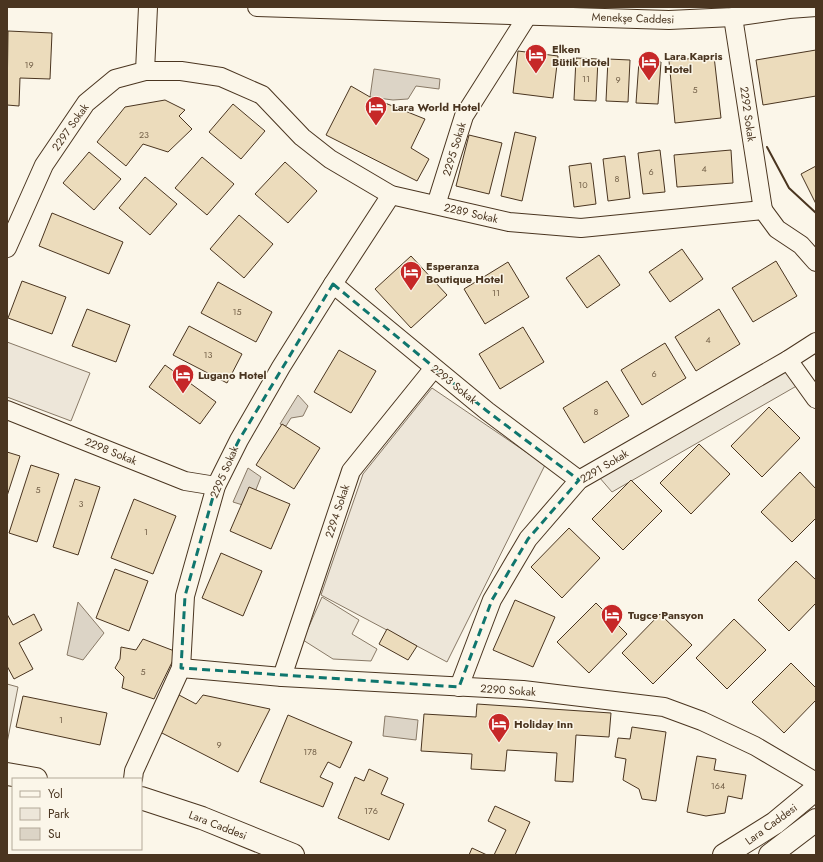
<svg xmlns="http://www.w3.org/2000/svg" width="823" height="862" font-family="Jost,sans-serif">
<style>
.green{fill:#ede6d9;stroke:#887966}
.parking{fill:#ede7d9;stroke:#887966}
.water{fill:#dcd4c6;stroke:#887966}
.building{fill:#ecdcbc;stroke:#4a3520}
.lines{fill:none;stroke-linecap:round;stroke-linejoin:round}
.minor-casing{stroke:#4a3520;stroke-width:20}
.tertiary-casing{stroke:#4a3520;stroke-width:24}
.primary-casing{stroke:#4a3520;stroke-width:24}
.minor{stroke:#fbf6e9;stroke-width:18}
.tertiary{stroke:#fbf6e9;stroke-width:22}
.primary{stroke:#fbf6e9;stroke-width:22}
.wall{stroke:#4a3520;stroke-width:2}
.marked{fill:none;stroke:#0f766e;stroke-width:3;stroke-dasharray:8 5;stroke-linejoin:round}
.labels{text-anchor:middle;stroke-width:3;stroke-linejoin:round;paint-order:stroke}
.number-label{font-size:9px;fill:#725f47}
.street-label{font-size:11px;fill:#4a3520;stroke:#fbf6e9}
.poi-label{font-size:11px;font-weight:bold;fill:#4a3520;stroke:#fbf6e9;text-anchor:start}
</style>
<rect width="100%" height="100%" fill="#fbf6e9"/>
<g class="green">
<path d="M7,342L90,373L71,421L7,397Z"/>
<path d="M432,388L545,465L447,662L321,595L363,474Z"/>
</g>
<g class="parking">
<path d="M789,367L800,384L612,492L599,477Z"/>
<path d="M322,597L359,620L352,634L377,649L371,661L333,659L303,640Z"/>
<path d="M7,684L18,687L7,743Z"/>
</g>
<g class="water">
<path d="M374,69L440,79L439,89L416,86L408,99L393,100L370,97Z"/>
<path d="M298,395L308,406L303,416L291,418L286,426L280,424Z"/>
<path d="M248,468L261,477L249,507L233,502Z"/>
<path d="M78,602L104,633L83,660L67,655Z"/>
<path d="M385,716L418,720L416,740L383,736Z"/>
</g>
<g class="building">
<path d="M8,31L52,33L50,79L20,78L19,106L7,105Z"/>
<path d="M816,50V96L763,105L756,60Z"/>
<path d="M518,51L558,56L553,98L513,93Z"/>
<path d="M714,56L721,118L675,123L669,61Z"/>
<path d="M576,58L598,59L596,101L574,100Z"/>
<path d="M608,59L630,60L628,102L606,101Z"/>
<path d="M639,61L661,62L658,104L636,103Z"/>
<path d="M351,86L370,97L425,119L411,148L429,159L417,181L326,135Z"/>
<path d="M165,100L185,110L179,116L192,129L168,152L143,144L126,166L97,142L125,107Z"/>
<path d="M233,104L265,131L241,159L209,132Z"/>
<path d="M515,132L536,137L522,201L501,196Z"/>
<path d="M469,135L502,143L489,194L456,186Z"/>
<path d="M660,150L665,192L643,194L638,153Z"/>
<path d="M731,150L733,183L677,187L674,155Z"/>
<path d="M89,152L121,179L94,210L63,183Z"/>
<path d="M625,156L630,198L608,201L603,159Z"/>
<path d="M202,157L234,184L207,215L175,188Z"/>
<path d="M285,162L317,191L288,223L255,194Z"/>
<path d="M591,163L596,204L574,207L569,166Z"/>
<path d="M816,166V204L801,174Z"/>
<path d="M145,177L177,204L150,235L119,208Z"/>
<path d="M52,213L123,242L109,274L39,246Z"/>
<path d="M239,215L273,244L244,278L210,249Z"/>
<path d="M682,249L703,279L670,302L649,272Z"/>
<path d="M599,255L620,285L587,308L566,278Z"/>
<path d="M411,256L447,295L411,328L375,289Z"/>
<path d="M776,261L797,296L753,322L732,288Z"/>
<path d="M508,262L529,297L485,324L464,289Z"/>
<path d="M22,281L66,297L52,334L8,318Z"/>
<path d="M218,282L272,312L256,342L201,313Z"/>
<path d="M87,309L130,325L116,362L72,346Z"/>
<path d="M719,309L740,344L696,371L675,337Z"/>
<path d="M189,326L242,354L227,383L173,355Z"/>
<path d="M523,327L544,362L500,389L479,354Z"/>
<path d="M665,343L686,378L642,405L621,370Z"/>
<path d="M339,350L376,371L351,413L314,392Z"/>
<path d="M165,365L216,402L200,424L149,387Z"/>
<path d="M607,381L629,416L584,443L563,408Z"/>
<path d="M769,407L800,438L762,477L731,446Z"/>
<path d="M282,424L320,448L294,489L256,465Z"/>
<path d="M699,444L730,474L691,514L660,483Z"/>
<path d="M7,452L20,456L7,496Z"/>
<path d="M31,465L59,474L37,542L9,533Z"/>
<path d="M800,472L816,489V518L792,542L761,512Z"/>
<path d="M75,479L100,487L78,555L53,547Z"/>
<path d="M631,480L662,511L623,550L592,519Z"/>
<path d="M249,487L290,504L271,549L230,531Z"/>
<path d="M134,499L176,516L153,574L111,558Z"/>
<path d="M569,528L600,558L562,598L531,567Z"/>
<path d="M221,553L262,571L243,616L202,598Z"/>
<path d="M796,561L816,580V603L789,631L758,600Z"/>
<path d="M115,569L148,581L129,631L96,618Z"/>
<path d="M515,600L555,617L533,667L493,650Z"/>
<path d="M596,603L627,634L589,673L557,642Z"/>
<path d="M7,614L13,625L34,614L42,630L19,643L33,669L14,679L7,666Z"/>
<path d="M660,614L692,645L653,684L622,653Z"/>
<path d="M734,619L766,650L727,689L696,658Z"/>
<path d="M387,629L417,646L408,660L379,644Z"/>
<path d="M143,639L177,652L154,699L122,688L124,677L115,668L120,659L121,647L136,650Z"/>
<path d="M791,663L816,688V700L784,733L752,702Z"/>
<path d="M179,695L196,704L203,695L270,709L238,772L160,732Z"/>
<path d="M23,696L107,713L100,745L16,727Z"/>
<path d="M477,704L611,713L609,737L576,735L573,782L555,781L557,753L507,750L505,771L471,769L472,754L421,751L424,714L476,717Z"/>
<path d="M288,715L352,742L340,768L328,762L320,777L333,783L323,807L260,782Z"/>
<path d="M632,727L666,732L656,801L642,799L639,789L623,780L626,759L615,757L618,738L630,739Z"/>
<path d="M697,756L716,759L714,770L746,775L742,799L728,796L725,813L706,816L687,812Z"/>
<path d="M369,769L388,778L381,794L404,804L389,840L338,818L355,777L364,781Z"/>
<path d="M495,806L530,822L515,855H494L506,830L488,821Z"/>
<path d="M472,848L487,855H469Z"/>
</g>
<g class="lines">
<g class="minor-casing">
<g id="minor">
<path d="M257,7L669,20L733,17L789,9L816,7"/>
<path d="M733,17L763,210"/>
<path d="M145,71H181L221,77L262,95L302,137L330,159L391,195L509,222L581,228L763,210L777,229L801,245L816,262"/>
<path d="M436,205L464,116L528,15"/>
<path d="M7,248L44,165L86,103L115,79L145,71L148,7"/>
<path d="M333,284L487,411L579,480"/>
<path d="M788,360L816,399"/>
<path d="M7,410L185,481L216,486"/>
<path d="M181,668L282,677L523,690L664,707L702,721L755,746L816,782"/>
<path d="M282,677L351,471L434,368"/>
<path d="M459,687L492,600L528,539L579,480L788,360L816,342"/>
<path d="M133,779L134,771L181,668L185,596L216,486L239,440L281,367L333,284L391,195"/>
</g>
</g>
<g class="tertiary-casing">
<g id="tertiary">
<path d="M7,774L36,779"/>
<path d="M141,798L202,818L293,855"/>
</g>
</g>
<g class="primary-casing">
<g id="primary">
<path d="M724,855L775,823L816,789"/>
<path d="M770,855L816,820"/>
</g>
</g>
<use href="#minor" class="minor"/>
<use href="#tertiary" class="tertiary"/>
<use href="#primary" class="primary"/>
<path class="wall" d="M767,147L789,188L816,213"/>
</g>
<path class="marked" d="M333,284L487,411L579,480L528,539L492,600L459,687L181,668L185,596L216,486L239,440Z"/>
<defs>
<g id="hotel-pin" transform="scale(1.15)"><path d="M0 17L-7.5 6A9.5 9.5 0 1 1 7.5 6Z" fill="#c62828" stroke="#fbf6e9"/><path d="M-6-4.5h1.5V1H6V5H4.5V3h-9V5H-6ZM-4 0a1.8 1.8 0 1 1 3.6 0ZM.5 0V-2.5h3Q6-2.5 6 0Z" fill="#fff"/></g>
</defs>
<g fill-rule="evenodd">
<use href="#hotel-pin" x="536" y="55"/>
<use href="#hotel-pin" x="649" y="62"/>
<use href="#hotel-pin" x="376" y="107"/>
<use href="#hotel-pin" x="411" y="272"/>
<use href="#hotel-pin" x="183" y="375"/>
<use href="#hotel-pin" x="612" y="615"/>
<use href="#hotel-pin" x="499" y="724"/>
</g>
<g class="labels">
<g class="number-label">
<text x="29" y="68">19</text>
<text x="586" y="82">11</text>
<text x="618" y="83">9</text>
<text x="695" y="93">5</text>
<text x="144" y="138">23</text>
<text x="704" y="172">4</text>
<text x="651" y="175">6</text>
<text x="617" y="182">8</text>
<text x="583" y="188">10</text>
<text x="496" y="296">11</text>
<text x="237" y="315">15</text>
<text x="708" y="343">4</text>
<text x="208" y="358">13</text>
<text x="654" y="377">6</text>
<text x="596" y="415">8</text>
<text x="38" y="493">5</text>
<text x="81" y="507">3</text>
<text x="146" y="535">1</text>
<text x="143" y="675">5</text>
<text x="61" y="723">1</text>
<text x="219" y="748">9</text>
<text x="310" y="755">178</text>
<text x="718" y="789">164</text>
<text x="371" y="814">176</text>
</g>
<g class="street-label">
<text transform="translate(633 18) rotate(2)" y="4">Menekşe Caddesi</text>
<text transform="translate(748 114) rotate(82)" y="4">2292 Sokak</text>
<text transform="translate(70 127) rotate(-55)" y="4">2297 Sokak</text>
<text transform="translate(454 149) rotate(-73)" y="4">2295 Sokak</text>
<text transform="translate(471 213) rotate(13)" y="4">2289 Sokak</text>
<text transform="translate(454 384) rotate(39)" y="4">2293 Sokak</text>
<text transform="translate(111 451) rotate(22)" y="4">2298 Sokak</text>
<text transform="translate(604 466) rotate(-31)" y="4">2291 Sokak</text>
<text transform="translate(224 472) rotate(-67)" y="4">2295 Sokak</text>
<text transform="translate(337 511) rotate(-72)" y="4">2294 Sokak</text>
<text transform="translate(508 690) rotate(4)" y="4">2290 Sokak</text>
<text transform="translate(771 824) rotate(-36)" y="4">Lara Caddesi</text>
<text transform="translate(218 825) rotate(21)" y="4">Lara Caddesi</text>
</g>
<g class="poi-label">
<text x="552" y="53">Elken<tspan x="552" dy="13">Bütik Hotel</tspan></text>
<text x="664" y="60">Lara Kapris<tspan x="664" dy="13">Hotel</tspan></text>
<text x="392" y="111">Lara World Hotel</text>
<text x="426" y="270">Esperanza<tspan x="426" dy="13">Boutique Hotel</tspan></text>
<text x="198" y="379">Lugano Hotel</text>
<text x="628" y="619">Tugce Pansyon</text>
<text x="514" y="728">Holiday Inn</text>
</g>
</g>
<rect width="823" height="862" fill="none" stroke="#4a3520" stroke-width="16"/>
<rect x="12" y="778" width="130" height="72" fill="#fbf6e9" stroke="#b4a999"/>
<rect x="20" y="791" width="20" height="6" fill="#fbf6e9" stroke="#b4a999"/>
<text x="48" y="798" font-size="12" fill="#4a3520">Yol</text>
<rect x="20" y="808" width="20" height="12" fill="#ede6d9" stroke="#b4a999"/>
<text x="48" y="818" font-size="12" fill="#4a3520">Park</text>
<rect x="20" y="828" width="20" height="12" fill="#dcd4c6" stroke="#b4a999"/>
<text x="48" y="838" font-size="12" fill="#4a3520">Su</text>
</svg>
